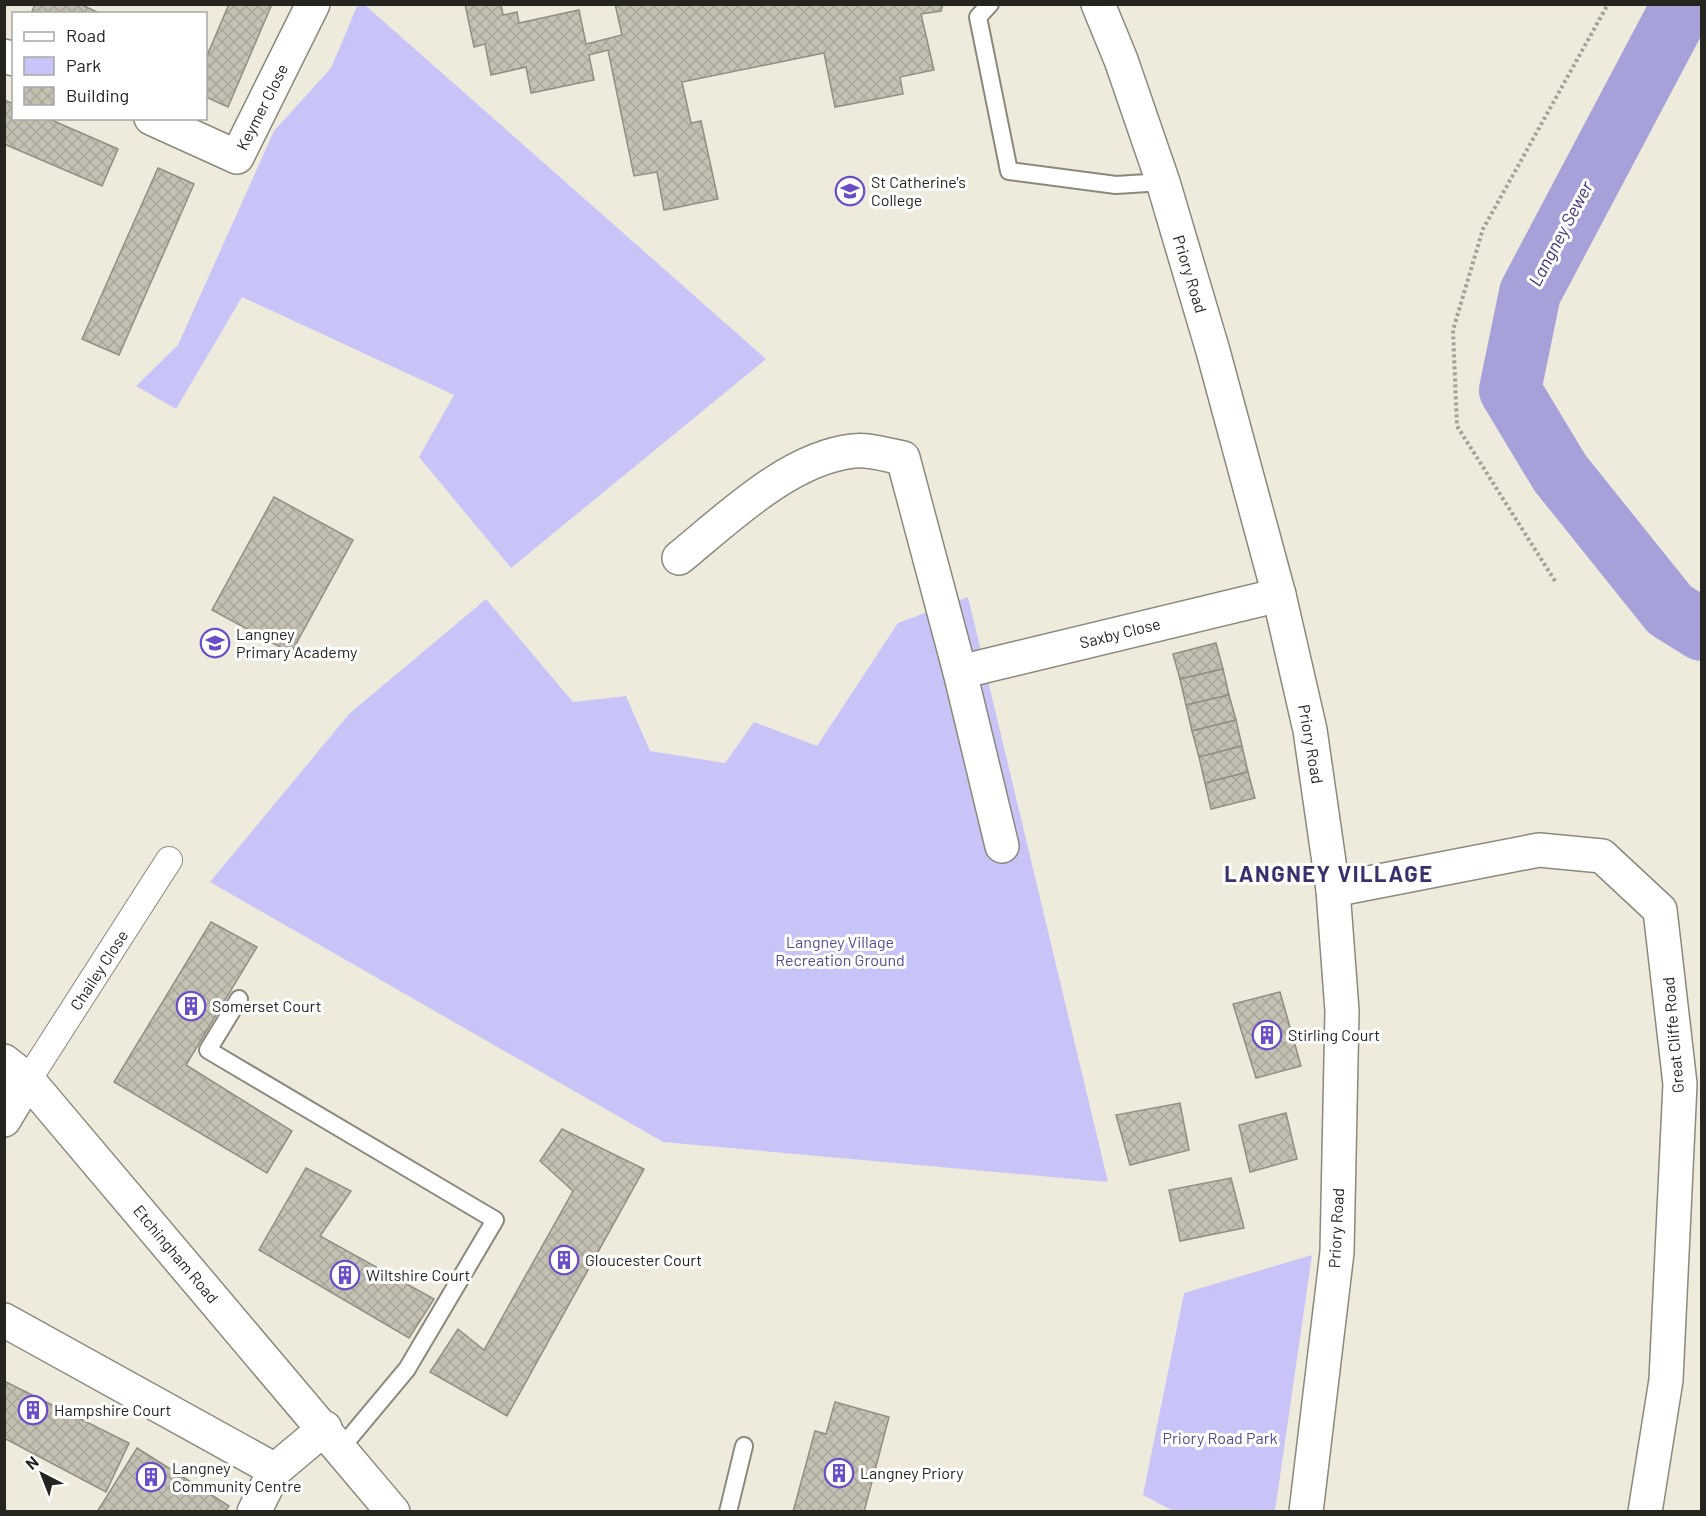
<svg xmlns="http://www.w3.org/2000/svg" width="1706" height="1516" font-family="Barlow,sans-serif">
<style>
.green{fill:#c9c4f8}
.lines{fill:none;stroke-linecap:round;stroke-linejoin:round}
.river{stroke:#a6a1d9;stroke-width:62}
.building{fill:url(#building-cross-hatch);stroke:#928f82;stroke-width:1.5}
.service-casing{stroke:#8b887c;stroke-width:20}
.pedestrian-casing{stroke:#8b887c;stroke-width:28}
.minor-casing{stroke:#8b887c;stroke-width:36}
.tertiary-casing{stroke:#8b887c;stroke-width:36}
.path{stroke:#a4a197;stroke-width:4;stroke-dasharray:3 3;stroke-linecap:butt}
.service{stroke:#fff;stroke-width:16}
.pedestrian{stroke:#fff;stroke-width:26}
.minor{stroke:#fff;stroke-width:33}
.tertiary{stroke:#fff;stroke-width:33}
.labels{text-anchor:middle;stroke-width:6;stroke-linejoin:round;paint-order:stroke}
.street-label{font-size:16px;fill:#25241f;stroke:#fff}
.poi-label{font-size:16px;fill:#25241f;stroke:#fff;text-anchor:start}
.park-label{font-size:16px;fill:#564b90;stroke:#fff}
.water-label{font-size:18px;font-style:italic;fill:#413578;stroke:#fff}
.district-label{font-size:22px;font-weight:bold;letter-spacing:1.5px;fill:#3a306c;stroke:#fff}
</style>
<defs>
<pattern id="building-cross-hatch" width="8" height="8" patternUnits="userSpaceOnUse" patternTransform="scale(1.5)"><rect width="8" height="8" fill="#c4c1b3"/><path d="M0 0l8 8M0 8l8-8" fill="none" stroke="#a8a69a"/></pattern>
</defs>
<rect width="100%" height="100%" fill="#eeebdd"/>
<g class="green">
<path d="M358,4L365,5L766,359L511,568L419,457L454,395L242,297L176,409L136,386L178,345L274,131L331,68Z"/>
<path d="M968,597L1108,1182L663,1142L210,882L349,714L486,599L573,702L626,696L650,751L725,763L754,722L817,746L898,623Z"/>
<path d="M1312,1255L1275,1511H1173L1143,1495L1184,1293Z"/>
</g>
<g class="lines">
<path class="river" d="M1683,4L1530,293L1510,390L1560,473L1670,610L1702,630"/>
</g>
<g class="building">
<path d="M35,4H80L101,14H31Z"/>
<path d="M229,4H272L228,107L206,97V58Z"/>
<path d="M465,4H501L503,15L517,12L519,23L579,10L586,44L622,35L615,4H943L941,11L921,14L934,70L900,77L903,94L835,107L824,53L682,82L691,123L701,121L718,199L664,210L657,172L634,176L608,50L589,55L594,80L531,93L526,67L491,75L485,44L474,47Z"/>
<path d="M4,100L14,104V118H47L118,149L102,186L4,144Z"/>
<path d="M158,168L194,184L119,355L82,339Z"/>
<path d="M274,497L353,540L291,653L212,610Z"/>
<path d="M1216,643L1223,669L1180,679L1173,654Z"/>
<path d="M1223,669L1229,695L1186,705L1180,679Z"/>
<path d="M1229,695L1236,720L1192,731L1186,705Z"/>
<path d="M1236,720L1242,746L1199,757L1192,731Z"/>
<path d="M1242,746L1248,772L1205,783L1199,757Z"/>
<path d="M1248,772L1255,798L1211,809L1205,783Z"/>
<path d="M211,922L257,947L186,1065L292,1131L267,1173L114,1082Z"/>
<path d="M1280,992L1301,1066L1256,1078L1233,1004Z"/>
<path d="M1180,1103L1189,1150L1130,1165L1116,1115Z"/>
<path d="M1286,1113L1297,1159L1250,1172L1239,1125Z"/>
<path d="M562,1129L644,1169L507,1416L430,1372L458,1329L484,1350L573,1191L540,1161Z"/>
<path d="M306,1168L351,1191L320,1236L434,1299L409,1338L259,1250Z"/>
<path d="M1231,1178L1244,1228L1180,1241L1169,1190Z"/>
<path d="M4,1381L129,1443L106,1492L4,1438Z"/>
<path d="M835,1402L889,1417L864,1512H793L815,1431L826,1434Z"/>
<path d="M137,1448L229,1506L225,1512H97Z"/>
</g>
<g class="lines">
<g class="service-casing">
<g id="service">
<path d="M990,4L978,17L1009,171L1116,185L1163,182"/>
<path d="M239,999L208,1050L495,1220L407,1369L341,1448"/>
<path d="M728,1512L744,1446"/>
</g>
</g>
<g class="pedestrian-casing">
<path id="pedestrian" d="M28,1080L169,860"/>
</g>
<g class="minor-casing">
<g id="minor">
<path d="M4,56L14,59"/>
<path d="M151,118L237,157L313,4"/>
<path d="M679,558C727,519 789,458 853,451C869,449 887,455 903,458L960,672L1002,846"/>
<path d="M960,672L1279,595"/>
<path d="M1333,890L1539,850L1602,856L1660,910L1680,1084L1666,1380L1645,1512"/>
<path d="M4,1061L28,1080L393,1512"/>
<path d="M4,1120L28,1080"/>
<path d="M4,1320L275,1470"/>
<path d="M254,1512L275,1470L325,1428"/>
</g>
</g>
<g class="tertiary-casing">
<path id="tertiary" d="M1098,4L1121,60L1163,182L1213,351L1279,595L1310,730L1333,890L1342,1011L1337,1252L1306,1512"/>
</g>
<path class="path" d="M1555,581L1457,426L1453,330L1483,229L1608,4"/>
<use href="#service" class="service"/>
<use href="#pedestrian" class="pedestrian"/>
<use href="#minor" class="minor"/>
<use href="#tertiary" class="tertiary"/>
</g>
<defs>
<g id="school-ring" transform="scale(1.5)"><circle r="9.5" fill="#fff" stroke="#694ec8" stroke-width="1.5"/><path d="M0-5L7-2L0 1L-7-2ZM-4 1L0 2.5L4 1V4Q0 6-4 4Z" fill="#694ec8"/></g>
<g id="building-ring" transform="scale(1.5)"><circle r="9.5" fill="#fff" stroke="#694ec8" stroke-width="1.5"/><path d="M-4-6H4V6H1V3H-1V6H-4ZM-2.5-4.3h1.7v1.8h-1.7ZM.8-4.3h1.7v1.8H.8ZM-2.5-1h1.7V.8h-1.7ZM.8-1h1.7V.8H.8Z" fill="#694ec8"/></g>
</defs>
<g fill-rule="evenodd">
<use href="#school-ring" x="850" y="191"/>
<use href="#school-ring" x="215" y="643"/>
<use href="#building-ring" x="191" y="1006"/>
<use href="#building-ring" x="1267" y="1035"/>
<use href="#building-ring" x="564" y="1260"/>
<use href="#building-ring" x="345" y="1275"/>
<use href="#building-ring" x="33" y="1410"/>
<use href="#building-ring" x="839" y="1473"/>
<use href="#building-ring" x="151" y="1477"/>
</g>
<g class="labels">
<g class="street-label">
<text transform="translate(262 107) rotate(-63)" y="6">Keymer Close</text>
<text transform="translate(1190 274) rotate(73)" y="6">Priory Road</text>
<text transform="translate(1120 633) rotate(-14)" y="6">Saxby Close</text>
<text transform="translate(1311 744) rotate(80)" y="6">Priory Road</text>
<text transform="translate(99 970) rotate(-57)" y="6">Chailey Close</text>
<text transform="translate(1673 1035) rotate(-95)" y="6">Great Cliffe Road</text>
<text transform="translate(1336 1228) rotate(-87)" y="6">Priory Road</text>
<text transform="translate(176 1254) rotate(50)" y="6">Etchingham Road</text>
</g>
<g class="poi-label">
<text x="871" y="188">St Catherine's<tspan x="871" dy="18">College</tspan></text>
<text x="236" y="640">Langney<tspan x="236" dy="18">Primary Academy</tspan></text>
<text x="212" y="1012">Somerset Court</text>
<text x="1288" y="1041">Stirling Court</text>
<text x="585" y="1266">Gloucester Court</text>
<text x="366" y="1281">Wiltshire Court</text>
<text x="54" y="1416">Hampshire Court</text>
<text x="172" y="1474">Langney<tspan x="172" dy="18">Community Centre</tspan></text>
<text x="860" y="1479">Langney Priory</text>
</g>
<g class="park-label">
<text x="840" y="948">Langney Village<tspan x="840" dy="18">Recreation Ground</tspan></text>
<text x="1220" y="1444">Priory Road Park</text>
</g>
<g class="water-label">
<text transform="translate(1561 234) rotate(-62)" y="6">Langney Sewer</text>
</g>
<g class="district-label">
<text x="1329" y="882">LANGNEY VILLAGE</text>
</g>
</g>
<rect width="1706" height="1516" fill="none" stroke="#25241f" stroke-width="12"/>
<rect x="12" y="12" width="195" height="108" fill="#ffffff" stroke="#a8a7a5" stroke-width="1.5"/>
<rect x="24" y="32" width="30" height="9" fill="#ffffff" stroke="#a8a7a5" stroke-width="1.5"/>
<text x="66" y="42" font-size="18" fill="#25241f">Road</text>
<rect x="24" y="57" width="30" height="18" fill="#c9c4f8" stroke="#a8a7a5" stroke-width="1.5"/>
<text x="66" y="72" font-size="18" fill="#25241f">Park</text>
<rect x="24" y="87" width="30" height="18" fill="url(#building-cross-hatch)" stroke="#a8a7a5" stroke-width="1.5"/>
<text x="66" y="102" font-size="18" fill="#25241f">Building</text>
<g transform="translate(42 1474) rotate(318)" stroke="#ffffff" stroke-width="4.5" paint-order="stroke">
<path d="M0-4.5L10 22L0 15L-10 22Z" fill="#25241f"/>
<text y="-9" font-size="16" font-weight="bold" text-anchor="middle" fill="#25241f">N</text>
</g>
</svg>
